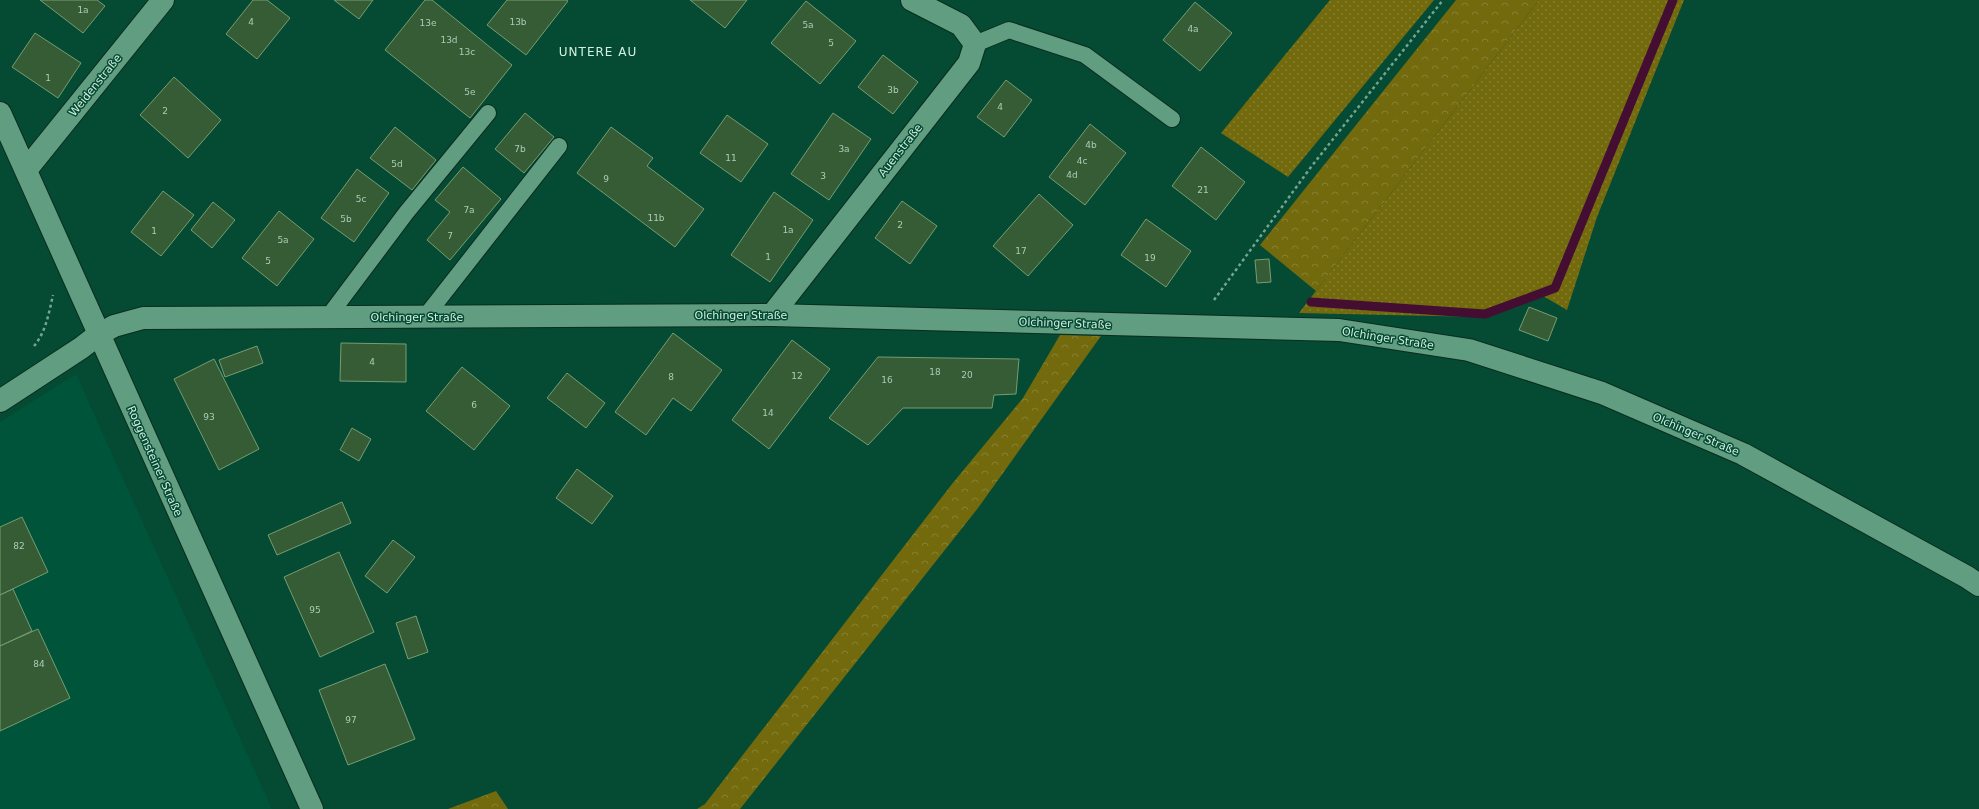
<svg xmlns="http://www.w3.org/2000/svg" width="1979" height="809" font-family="'DejaVu Sans',sans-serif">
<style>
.built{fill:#005439}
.grass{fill:url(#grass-dots)}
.forest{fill:url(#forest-crowns)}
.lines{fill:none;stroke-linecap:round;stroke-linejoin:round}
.stream{stroke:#440e33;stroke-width:9}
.building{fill:#365c35;stroke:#769d73}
.lane-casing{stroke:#0c2c1f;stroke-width:18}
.street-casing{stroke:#0c2c1f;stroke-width:24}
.secondary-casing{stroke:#0c2c1f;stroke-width:24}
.path{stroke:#75a592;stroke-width:2.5;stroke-dasharray:3 3;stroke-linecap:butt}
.lane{stroke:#619d81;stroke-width:16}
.street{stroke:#619d81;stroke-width:22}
.secondary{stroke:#619d81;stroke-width:22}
.labels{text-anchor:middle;stroke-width:3;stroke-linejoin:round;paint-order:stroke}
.number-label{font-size:9px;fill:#abcbb6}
.street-label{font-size:11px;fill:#d2f0e1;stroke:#054a33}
.neighbourhood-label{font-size:12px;letter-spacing:1px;fill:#d2f0e1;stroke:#054a33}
</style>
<defs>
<pattern id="grass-dots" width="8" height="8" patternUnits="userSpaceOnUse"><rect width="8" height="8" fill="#736a0e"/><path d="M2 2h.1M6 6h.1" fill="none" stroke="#868031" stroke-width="1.8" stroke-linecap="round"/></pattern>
<pattern id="forest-crowns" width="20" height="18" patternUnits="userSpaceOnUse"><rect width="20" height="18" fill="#736a0e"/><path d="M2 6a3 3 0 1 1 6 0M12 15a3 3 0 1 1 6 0" fill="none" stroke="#868031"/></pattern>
</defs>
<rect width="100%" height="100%" fill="#054a33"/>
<path class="built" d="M76,374L272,809H0V422Z"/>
<g class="grass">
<path d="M1330,0H1434L1288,177L1221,133Z"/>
<path d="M1539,0H1684L1597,217L1567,310L1543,296L1480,317L1299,313Z"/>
</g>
<g class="forest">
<path d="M1456,0H1539L1316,291L1260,245Z"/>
<path d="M1060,335L1101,336L978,508L740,809H697L705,804L952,484L1023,398Z"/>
<path d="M496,791L508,809H448Z"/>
</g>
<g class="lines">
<path class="stream" d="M1311,302L1485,314L1555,288L1673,0"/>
</g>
<g class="building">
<path d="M40,0H97L105,6L83,33Z"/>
<path d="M253,0H267L290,18L257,59L226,34Z"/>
<path d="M334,0H373L359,19Z"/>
<path d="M425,0H432L512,65L470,118L385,50Z"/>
<path d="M507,0H566L568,1L526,55L487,25Z"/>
<path d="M690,0H747L725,28Z"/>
<path d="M806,1L856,41L820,84L771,43Z"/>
<path d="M1195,2L1232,33L1200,71L1163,40Z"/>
<path d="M35,33L81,63L58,98L12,67Z"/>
<path d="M883,55L918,82L893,114L858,87Z"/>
<path d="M174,77L221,120L188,158L140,115Z"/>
<path d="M1006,80L1032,100L1004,137L977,117Z"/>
<path d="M525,113L554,137L524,173L495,149Z"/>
<path d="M833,113L871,139L829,200L791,174Z"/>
<path d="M727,115L768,144L741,182L700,153Z"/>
<path d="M1090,124L1126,153L1085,205L1049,177Z"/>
<path d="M395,127L436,160L412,190L370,158Z"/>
<path d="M611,127L653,158L647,166L704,209L675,247L577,173Z"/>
<path d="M1201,147L1245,182L1216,220L1172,186Z"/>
<path d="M463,167L501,199L450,260L427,240L450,212L435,200Z"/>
<path d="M357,169L389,193L354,242L321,218Z"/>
<path d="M163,191L194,215L161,256L131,232Z"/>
<path d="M774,192L813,220L770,282L731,255Z"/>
<path d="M1039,194L1073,225L1028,276L993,246Z"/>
<path d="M902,201L937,226L910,264L875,238Z"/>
<path d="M213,202L235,220L212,248L191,230Z"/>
<path d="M279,211L314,239L277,286L242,258Z"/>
<path d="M1146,219L1191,251L1166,287L1121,255Z"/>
<path d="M1269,259L1271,282L1257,283L1255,260Z"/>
<path d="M1529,307L1557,318L1548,341L1519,330Z"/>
<path d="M673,333L722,370L691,411L673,398L646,435L615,412Z"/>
<path d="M792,340L830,369L769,449L732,420Z"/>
<path d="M341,343L406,344V382L340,381Z"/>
<path d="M257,346L263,363L225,377L219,360Z"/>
<path d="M878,357L1019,359L1016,394L994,395L992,408H903L868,445L829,418Z"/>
<path d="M214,359L259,449L219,470L174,379Z"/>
<path d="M462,367L510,406L474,450L426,411Z"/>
<path d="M567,373L605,403L586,428L547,398Z"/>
<path d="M352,428L371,439L359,461L340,450Z"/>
<path d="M577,469L613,496L592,524L556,498Z"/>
<path d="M342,502L351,523L277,555L268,535Z"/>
<path d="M22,517L48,572L0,595V527Z"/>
<path d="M393,540L415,557L387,593L365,576Z"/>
<path d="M339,552L374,632L320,657L284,577Z"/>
<path d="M13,589L32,631L0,646V595Z"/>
<path d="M416,616L428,652L408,659L396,623Z"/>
<path d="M38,629L70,698L0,731V646Z"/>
<path d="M385,664L415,739L348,765L319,690Z"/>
</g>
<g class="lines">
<g class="lane-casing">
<g id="lane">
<path d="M975,44L1009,30L1085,55L1172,119"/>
<path d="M328,317L406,213L488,113"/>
<path d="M425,317L559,146"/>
</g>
</g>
<g class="street-casing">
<g id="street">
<path d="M26,170L163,0"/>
<path d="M772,315L969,63L975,44L961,25L912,0"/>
<path d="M0,401L81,348L98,335L114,326L143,318L772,315L1339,330L1469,350L1602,393L1743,454L1967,577L1979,585"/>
</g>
</g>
<g class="secondary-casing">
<path id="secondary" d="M0,113L312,809"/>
</g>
<g class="path">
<path d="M1214,300L1311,167L1443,0"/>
<path d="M34,346C46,332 49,312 53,295"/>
</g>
<use href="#lane" class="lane"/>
<use href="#street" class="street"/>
<use href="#secondary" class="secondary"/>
</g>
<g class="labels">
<g class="number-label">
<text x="83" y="13">1a</text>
<text x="251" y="25">4</text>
<text x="518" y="25">13b</text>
<text x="428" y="26">13e</text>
<text x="808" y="28">5a</text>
<text x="1193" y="32">4a</text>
<text x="449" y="43">13d</text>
<text x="831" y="46">5</text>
<text x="467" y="55">13c</text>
<text x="48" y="81">1</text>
<text x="893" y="93">3b</text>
<text x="470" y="95">5e</text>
<text x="1000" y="110">4</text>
<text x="165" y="114">2</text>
<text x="1091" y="148">4b</text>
<text x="520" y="152">7b</text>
<text x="844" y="152">3a</text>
<text x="731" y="161">11</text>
<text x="1082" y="164">4c</text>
<text x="397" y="167">5d</text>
<text x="1072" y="178">4d</text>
<text x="823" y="179">3</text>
<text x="606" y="182">9</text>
<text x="1203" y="193">21</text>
<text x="361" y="202">5c</text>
<text x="469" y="213">7a</text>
<text x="656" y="221">11b</text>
<text x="346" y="222">5b</text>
<text x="900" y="228">2</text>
<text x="788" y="233">1a</text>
<text x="154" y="234">1</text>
<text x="450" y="239">7</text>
<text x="283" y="243">5a</text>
<text x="1021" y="254">17</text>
<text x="768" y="260">1</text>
<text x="1150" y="261">19</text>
<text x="268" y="264">5</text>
<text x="372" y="365">4</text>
<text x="935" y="375">18</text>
<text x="967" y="378">20</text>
<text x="797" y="379">12</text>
<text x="671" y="380">8</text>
<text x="887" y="383">16</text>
<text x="474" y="408">6</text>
<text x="768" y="416">14</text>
<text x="209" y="420">93</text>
<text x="19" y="549">82</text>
<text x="315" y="613">95</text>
<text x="39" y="667">84</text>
<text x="351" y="723">97</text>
</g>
<g class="street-label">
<text transform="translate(95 85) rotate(-51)" y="4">Weidenstraße</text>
<text transform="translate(900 150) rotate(-52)" y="4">Auenstraße</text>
<text x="741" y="319">Olchinger Straße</text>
<text x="417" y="321">Olchinger Straße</text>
<text transform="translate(1065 323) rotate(2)" y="4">Olchinger Straße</text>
<text transform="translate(1388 338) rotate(9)" y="4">Olchinger Straße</text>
<text transform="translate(1696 434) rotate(23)" y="4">Olchinger Straße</text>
<text transform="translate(155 461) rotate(66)" y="4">Roggensteiner Straße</text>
</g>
<g class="neighbourhood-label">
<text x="598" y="56">UNTERE AU</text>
</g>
</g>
</svg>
